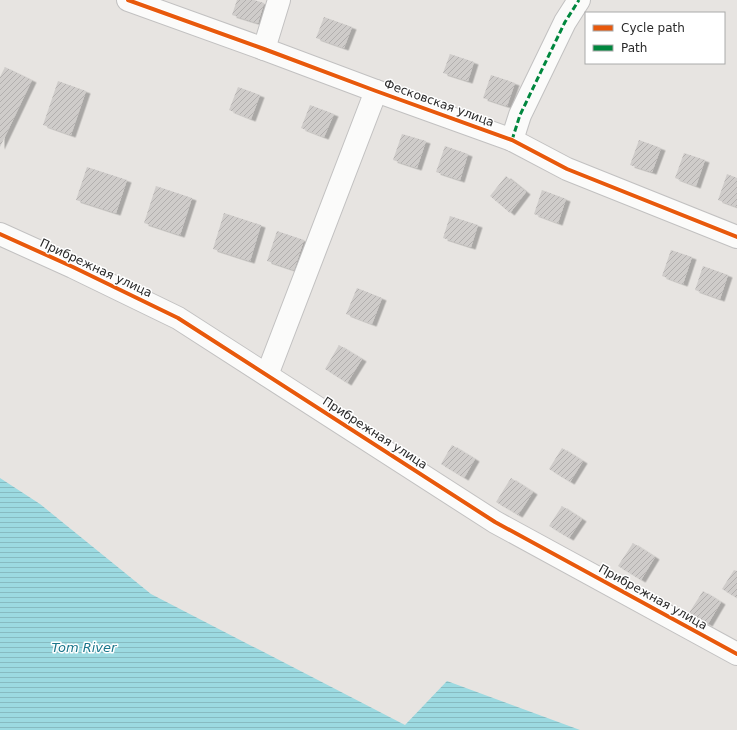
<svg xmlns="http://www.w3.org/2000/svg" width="737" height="730" font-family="'DejaVu Sans',sans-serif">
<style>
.water{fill:url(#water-rules)}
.building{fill:url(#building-hatch);filter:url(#shadow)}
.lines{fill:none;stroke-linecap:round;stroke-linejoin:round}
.minor-casing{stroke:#c2c1c1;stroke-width:24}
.minor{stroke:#fbfbfa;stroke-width:22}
.quiet{stroke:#00873e;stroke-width:3;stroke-dasharray:6 3;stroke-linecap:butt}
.cycleway-casing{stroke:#fff;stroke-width:6}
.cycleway{stroke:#e8590c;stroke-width:4}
.labels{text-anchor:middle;stroke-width:3;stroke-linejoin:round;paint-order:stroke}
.street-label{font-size:12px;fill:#2a2a2a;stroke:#fff}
.water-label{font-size:13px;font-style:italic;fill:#1c778c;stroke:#fff}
</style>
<defs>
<pattern id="water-rules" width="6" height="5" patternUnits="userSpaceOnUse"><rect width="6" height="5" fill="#9cdae1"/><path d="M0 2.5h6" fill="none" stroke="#87bbc1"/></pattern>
<pattern id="building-hatch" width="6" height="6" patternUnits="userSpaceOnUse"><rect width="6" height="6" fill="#cfccca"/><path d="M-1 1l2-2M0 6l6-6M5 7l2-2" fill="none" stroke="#b2afae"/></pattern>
<filter id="shadow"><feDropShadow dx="4.5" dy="2.5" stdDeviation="0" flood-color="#0004"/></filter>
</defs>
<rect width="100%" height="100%" fill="#e7e4e1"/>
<path class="water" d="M0,478L40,504L151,594L405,725L447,681L580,730H0Z"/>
<g class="building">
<path d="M237,0H254L264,3L258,23L232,15Z"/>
<path d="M324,17L352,27L344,48L316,38Z"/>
<path d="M450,54L474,62L468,81L443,73Z"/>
<path d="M5,67L32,80L0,147V77Z"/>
<path d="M491,75L515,83L507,106L483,98Z"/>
<path d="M58,81L86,91L71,135L43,125Z"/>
<path d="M238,87L260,95L251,119L229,110Z"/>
<path d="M310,105L334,114L324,137L301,128Z"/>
<path d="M402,134L426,141L417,168L393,160Z"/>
<path d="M639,140L661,148L652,172L630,165Z"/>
<path d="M445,146L468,154L460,180L436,172Z"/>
<path d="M684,153L705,160L696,186L675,178Z"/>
<path d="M87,167L127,180L116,213L76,200Z"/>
<path d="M727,174L737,178V207L718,200Z"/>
<path d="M506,176L526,192L510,213L490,196Z"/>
<path d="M156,186L192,198L180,235L144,223Z"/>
<path d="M542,190L566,199L558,223L534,214Z"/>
<path d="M224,213L261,225L250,261L213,249Z"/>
<path d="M450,216L478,225L471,247L443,238Z"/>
<path d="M277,231L304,240L294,270L267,261Z"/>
<path d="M671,250L692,257L683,284L662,276Z"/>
<path d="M703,266L728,275L720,299L695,290Z"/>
<path d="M357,288L382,298L372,324L346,314Z"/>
<path d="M339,345L362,359L347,383L325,369Z"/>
<path d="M452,445L475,459L464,478L441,464Z"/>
<path d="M562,448L583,461L570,482L549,469Z"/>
<path d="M511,478L533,492L518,515L496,502Z"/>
<path d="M562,506L582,519L569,538L549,526Z"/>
<path d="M633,543L655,557L641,580L618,566Z"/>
<path d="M734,570L737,571V598L722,589Z"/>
<path d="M703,591L721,602L708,624L689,613Z"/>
</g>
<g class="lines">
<g class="minor-casing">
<g id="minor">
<path d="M128,0L264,49L376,91L512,140L567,169L737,237"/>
<path d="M264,49L279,0"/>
<path d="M512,140L520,115L565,22L579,0"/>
<path d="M0,234L73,267L178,318L495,522L737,654"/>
<path d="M267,375L376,91"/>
</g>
</g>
<use href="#minor" class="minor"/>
<path class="quiet" d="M512,140L520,115L565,22L579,0"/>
<g class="cycleway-casing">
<g id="cycleway">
<path d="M128,0L264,49L376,91L512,140L567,169L737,237"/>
<path d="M0,234L73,267L178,318L495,522L737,654"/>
</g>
</g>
<use href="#cycleway" class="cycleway"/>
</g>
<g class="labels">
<g class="street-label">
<text transform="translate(439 103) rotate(20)" y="4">Фесковская улица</text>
<text transform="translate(96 268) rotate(25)" y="4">Прибрежная улица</text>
<text transform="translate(375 433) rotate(33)" y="4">Прибрежная улица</text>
<text transform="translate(653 597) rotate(29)" y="4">Прибрежная улица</text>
</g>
<g class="water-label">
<text x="84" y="652">Tom River</text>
</g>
</g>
<rect x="585" y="12" width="140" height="52" fill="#ffffff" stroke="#aaaaaa"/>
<rect x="593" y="25" width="20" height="6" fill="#e8590c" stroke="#aaaaaa"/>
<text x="621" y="32" font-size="12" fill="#2a2a2a">Cycle path</text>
<rect x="593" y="45" width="20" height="6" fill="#00873e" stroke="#aaaaaa"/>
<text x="621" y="52" font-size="12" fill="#2a2a2a">Path</text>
</svg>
